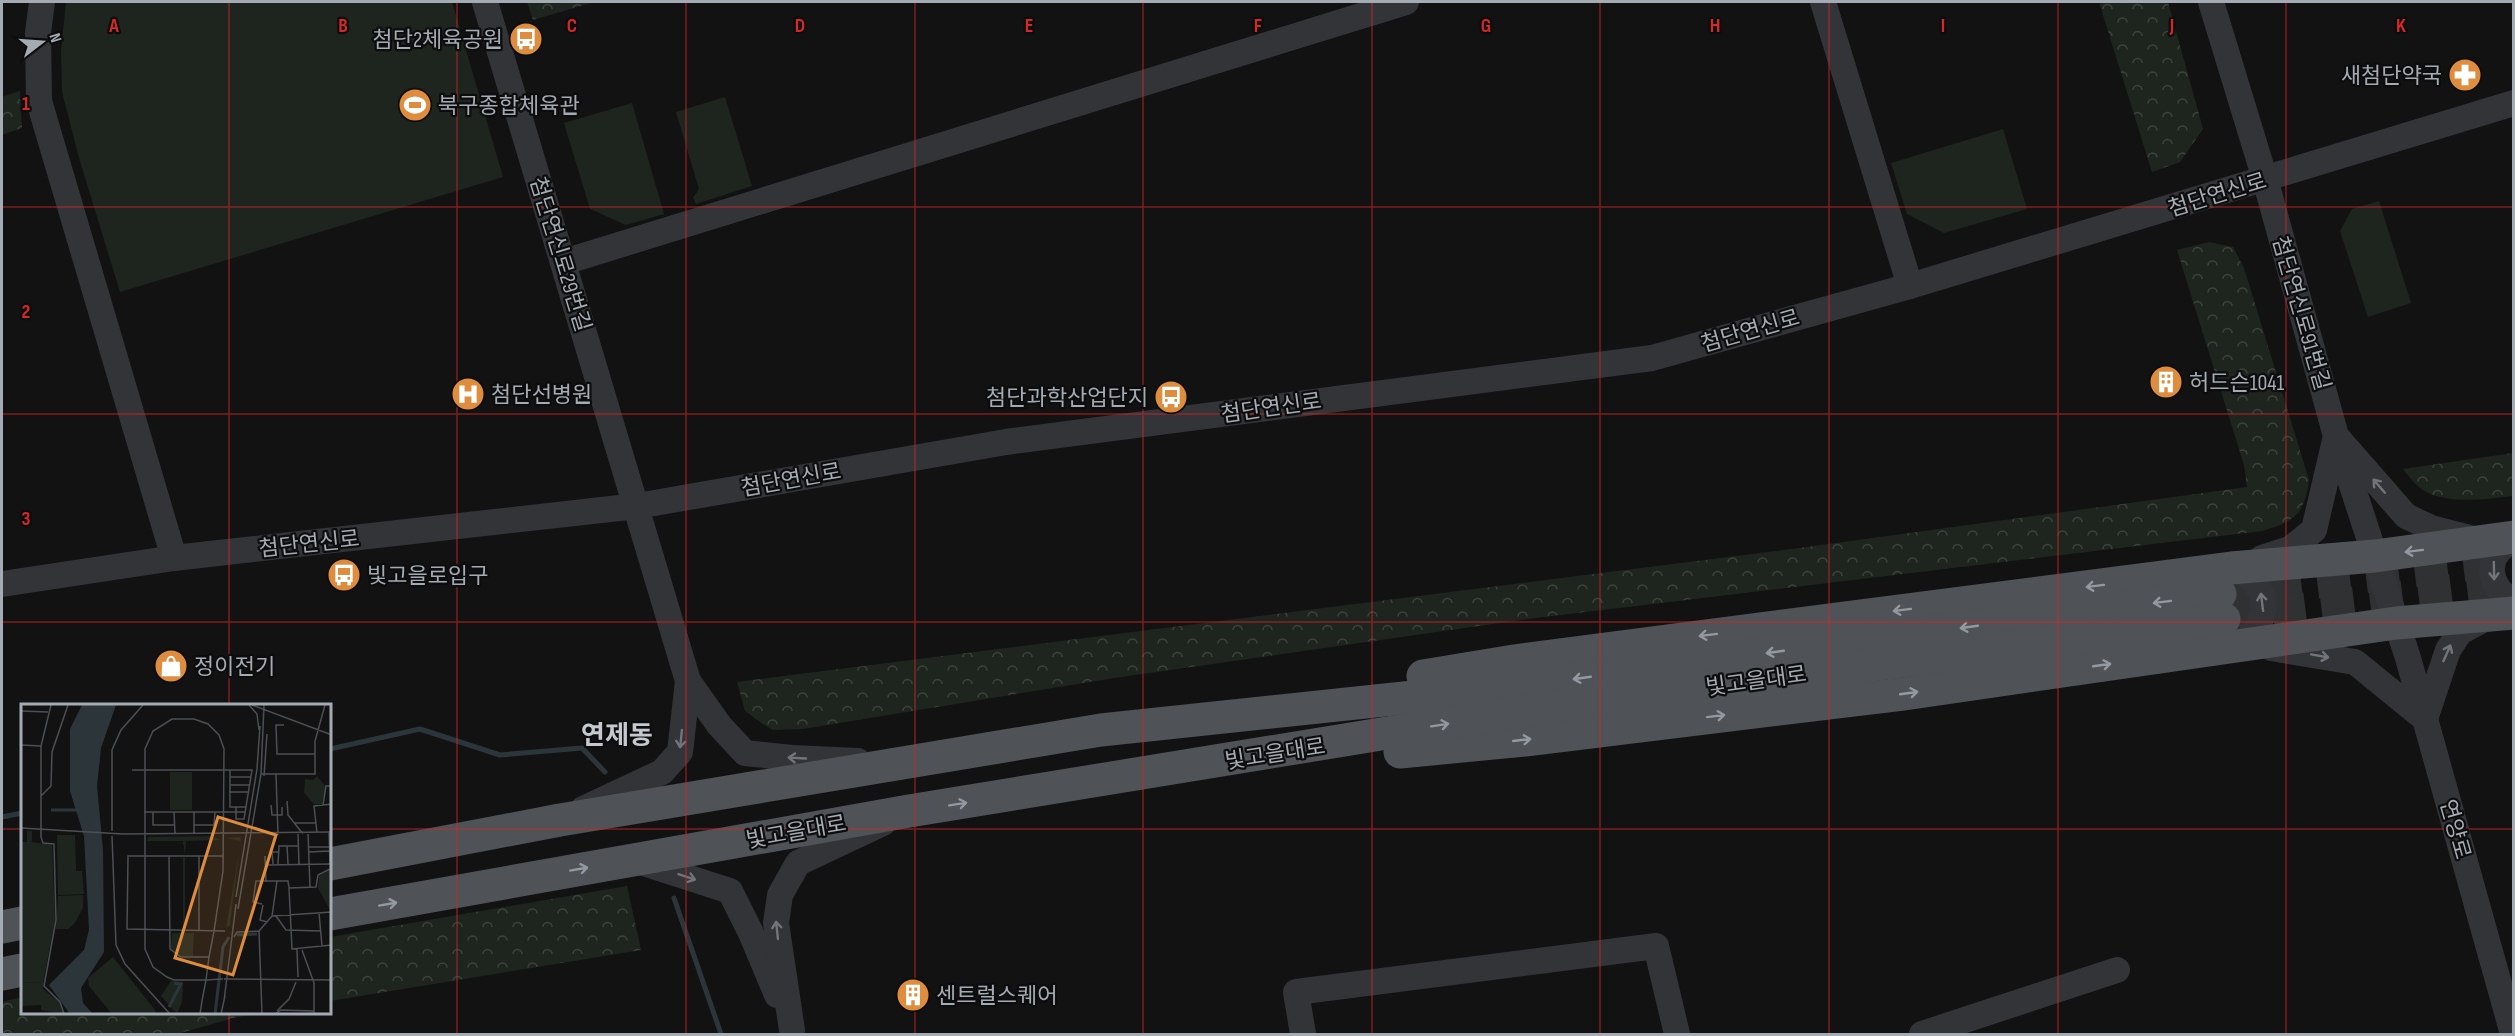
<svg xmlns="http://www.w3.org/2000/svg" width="2515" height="1036" font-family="'Sofia Sans Condensed','Noto Sans KR',sans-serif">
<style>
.green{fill:#1e251e}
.forest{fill:url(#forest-crowns)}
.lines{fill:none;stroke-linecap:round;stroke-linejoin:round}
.stream{stroke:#2c363a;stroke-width:5}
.major-tunnel{stroke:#2f3133;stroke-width:33;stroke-dasharray:33 16;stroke-linecap:butt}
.minor{stroke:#333437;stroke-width:26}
.major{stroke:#4f5256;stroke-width:33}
.oneway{stroke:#71757b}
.oneway2{stroke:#9399a0}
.grid{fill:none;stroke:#d62828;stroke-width:1.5;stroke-opacity:0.55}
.labels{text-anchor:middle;stroke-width:4.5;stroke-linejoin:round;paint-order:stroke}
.poi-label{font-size:22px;fill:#a4abb2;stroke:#0d0d0e;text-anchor:start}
.street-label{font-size:22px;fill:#a4abb2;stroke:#0d0d0e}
.quarter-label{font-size:26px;font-weight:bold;fill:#c5c9ce;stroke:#0d0d0e}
.inset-river{fill:none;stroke:#2c363a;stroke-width:3}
.inset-road{fill:none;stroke:#4c4f53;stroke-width:1.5}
.view{fill:#de8d3f;fill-opacity:0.15;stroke:#de8d3f;stroke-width:3}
.inset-edge{fill:none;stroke:#a4abb2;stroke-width:3}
.grid-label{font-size:20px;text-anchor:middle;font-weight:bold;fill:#d62828;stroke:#0d0d0e;stroke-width:4.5;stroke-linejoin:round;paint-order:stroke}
</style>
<defs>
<pattern id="forest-crowns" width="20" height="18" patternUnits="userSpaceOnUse" patternTransform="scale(1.5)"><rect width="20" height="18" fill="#1e251e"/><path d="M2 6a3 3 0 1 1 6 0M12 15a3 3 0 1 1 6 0" fill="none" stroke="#3c423c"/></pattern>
</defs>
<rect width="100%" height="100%" fill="#121213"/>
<g class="green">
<path d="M66,2H452L503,177L120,292L79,158L62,92L61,51Z"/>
<path d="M725,97L752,186L696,204L693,198L699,189L676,112Z"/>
<path d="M632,103L664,214L626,225L590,209L564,123Z"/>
<path d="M2003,129L2027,209L1944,233L1907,214L1891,163Z"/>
<path d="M2379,201L2411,303L2368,317L2340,231L2352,209Z"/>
</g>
<g class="forest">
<path d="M527,2H594L533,20Z"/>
<path d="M2099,2H2168L2203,129L2180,162L2152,172Z"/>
<path d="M20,91L22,128L2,135V97Z"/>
<path d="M2209,242L2233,247L2244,268L2309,480C2304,515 2295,521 2262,531L1527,619L1114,678L803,729L773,730L763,724L745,711L737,682L1799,548L2247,487L2244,465L2177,250Z"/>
<path d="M2513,453V496C2486,499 2442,506 2419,487C2413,482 2408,475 2403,469Z"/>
<path d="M627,886L641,950L330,1001V937Z"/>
<path d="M22,997V1014H258L237,1017L177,1034H2V1002Z"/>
</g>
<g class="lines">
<g class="stream">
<path d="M330,749L420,729L500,755L582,748L605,772"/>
<path d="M2,817L22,813"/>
<path d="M674,898L721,1034"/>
</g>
<g class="major-tunnel">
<path d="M2220,594L2514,559"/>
<path d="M2224,619L2514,583"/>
</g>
<g class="minor">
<path d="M42,2L38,33L39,101L174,558"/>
<path d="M485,2L688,681L719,725L745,753L792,758L858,761"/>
<path d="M1823,2L1910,286"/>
<path d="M2211,2L2265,179L2336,436L2408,658L2513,1034"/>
<path d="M564,262L1406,2"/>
<path d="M2514,540C2483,554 2486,587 2514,602"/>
<path d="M2262,558L2290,549L2314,530L2336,436L2406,516L2431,528L2474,539"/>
<path d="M2231,568L2251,577L2262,594L2264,609L2258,628L2241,645"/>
<path d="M2,584L174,558L637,506L1006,442L1652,358L1910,286L2514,103"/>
<path d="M2271,648L2355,662L2425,719L2448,650L2460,632L2486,618"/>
<path d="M583,809L662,772L680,752L688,681"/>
<path d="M634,860L730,891L751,933L777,995"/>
<path d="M792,1030L776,923L780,895L798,863L883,823"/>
<path d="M1303,1034L1296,992L1656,946L1677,1034"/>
<path d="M1922,1034L2117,970"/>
</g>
<g class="major">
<path d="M1423,676L1514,661L2231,568L2375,556L2514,537"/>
<path d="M1400,752L1525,740L1903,694L2396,623L2514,613"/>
<path d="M330,864L560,820L1101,730L1517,686L2220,594"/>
<path d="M330,914L909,811L1522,711L2224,619"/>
<path d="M2,927L22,923"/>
<path d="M2,974L22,970"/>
</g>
</g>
<defs><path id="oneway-shaft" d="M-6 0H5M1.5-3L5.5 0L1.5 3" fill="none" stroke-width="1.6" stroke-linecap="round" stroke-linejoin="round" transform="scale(1.5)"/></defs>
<g class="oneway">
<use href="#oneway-shaft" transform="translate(2379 486) rotate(-131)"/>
<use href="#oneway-shaft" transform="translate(2494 571) rotate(89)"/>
<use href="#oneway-shaft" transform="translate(2262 602) rotate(-97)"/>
<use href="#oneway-shaft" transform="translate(2447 653) rotate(-66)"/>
<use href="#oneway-shaft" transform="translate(2320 656) rotate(10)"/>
<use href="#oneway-shaft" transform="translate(681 739) rotate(96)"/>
<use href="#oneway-shaft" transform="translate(797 758) rotate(-177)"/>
<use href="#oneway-shaft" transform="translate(687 877) rotate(18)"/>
<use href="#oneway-shaft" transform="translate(777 930) rotate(-96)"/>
</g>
<g class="oneway2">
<use href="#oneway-shaft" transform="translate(2414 551) rotate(173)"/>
<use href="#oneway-shaft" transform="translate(2095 586) rotate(173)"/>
<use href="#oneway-shaft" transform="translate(2162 602) rotate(173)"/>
<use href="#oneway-shaft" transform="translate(1902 610) rotate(173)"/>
<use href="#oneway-shaft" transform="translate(1969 627) rotate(172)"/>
<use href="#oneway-shaft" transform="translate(1708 635) rotate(173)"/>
<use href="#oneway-shaft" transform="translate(1775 652) rotate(172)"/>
<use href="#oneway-shaft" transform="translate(2102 665) rotate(-8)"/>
<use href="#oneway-shaft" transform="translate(1582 678) rotate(172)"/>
<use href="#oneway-shaft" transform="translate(1909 693) rotate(-8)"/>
<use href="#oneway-shaft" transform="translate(1716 716) rotate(-7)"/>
<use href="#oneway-shaft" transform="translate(1440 725) rotate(-9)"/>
<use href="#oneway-shaft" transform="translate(1522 740) rotate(-6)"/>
<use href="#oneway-shaft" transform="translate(958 804) rotate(-9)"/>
<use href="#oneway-shaft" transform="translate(579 869) rotate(-10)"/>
<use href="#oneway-shaft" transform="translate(388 904) rotate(-10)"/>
</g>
<path class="grid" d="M229,2V706M457,2V1034M686,2V1034M915,2V1034M1143,2V1034M1372,2V1034M1600,2V1034M1829,2V1034M2058,2V1034M2286,2V1034M2,207H2514M2,414H2514M2,622H2514M2,829H22M330,829H2514M229,1014V1034"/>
<defs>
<g id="bus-disc" transform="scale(1.725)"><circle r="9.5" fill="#de8d3f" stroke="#0d0d0e"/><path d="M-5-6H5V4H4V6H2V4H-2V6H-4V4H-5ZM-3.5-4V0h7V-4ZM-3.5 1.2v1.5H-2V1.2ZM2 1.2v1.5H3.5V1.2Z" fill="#fff"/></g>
<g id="pharmacy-disc" transform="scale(1.725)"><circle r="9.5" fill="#de8d3f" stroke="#0d0d0e"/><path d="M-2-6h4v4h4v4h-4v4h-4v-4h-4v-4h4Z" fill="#fff"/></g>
<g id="stadium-disc" transform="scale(1.725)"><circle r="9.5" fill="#de8d3f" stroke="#0d0d0e"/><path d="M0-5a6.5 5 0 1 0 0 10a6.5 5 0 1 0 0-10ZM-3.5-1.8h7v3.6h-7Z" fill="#fff"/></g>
<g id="building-disc" transform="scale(1.725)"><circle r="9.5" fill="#de8d3f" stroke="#0d0d0e"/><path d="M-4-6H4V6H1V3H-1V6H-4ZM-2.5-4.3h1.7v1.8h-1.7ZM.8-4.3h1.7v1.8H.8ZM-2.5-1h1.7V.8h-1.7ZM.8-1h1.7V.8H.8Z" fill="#fff"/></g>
<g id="hospital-disc" transform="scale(1.725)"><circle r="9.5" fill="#de8d3f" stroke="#0d0d0e"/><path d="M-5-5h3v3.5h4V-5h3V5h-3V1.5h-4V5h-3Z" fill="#fff"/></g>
<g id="shop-disc" transform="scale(1.725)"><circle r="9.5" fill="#de8d3f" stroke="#0d0d0e"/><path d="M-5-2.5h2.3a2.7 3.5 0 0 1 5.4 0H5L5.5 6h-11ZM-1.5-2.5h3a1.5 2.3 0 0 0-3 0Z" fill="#fff"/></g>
</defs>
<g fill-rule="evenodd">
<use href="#bus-disc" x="526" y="39"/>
<use href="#pharmacy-disc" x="2465" y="75"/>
<use href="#stadium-disc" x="415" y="105"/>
<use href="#building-disc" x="2166" y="382"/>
<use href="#hospital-disc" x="468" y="394"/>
<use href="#bus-disc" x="1171" y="397"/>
<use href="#bus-disc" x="344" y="575"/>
<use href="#shop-disc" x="171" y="666"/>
<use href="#building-disc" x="913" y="995"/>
</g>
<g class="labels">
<g class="poi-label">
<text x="503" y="47" text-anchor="end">첨단2체육공원</text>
<text x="2442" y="83" text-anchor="end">새첨단약국</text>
<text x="438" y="113">북구종합체육관</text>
<text x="2189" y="390">허드슨1041</text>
<text x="491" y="402">첨단선병원</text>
<text x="1148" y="405" text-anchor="end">첨단과학산업단지</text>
<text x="367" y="583">빛고을로입구</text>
<text x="194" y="674">정이전기</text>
<text x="936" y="1003">센트럴스퀘어</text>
</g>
<g class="street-label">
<text transform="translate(2217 194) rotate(-17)" y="8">첨단연신로</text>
<text transform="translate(561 254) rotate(73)" y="8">첨단연신로29번길</text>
<text transform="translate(2302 313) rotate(74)" y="8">첨단연신로91번길</text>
<text transform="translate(1750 330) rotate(-16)" y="8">첨단연신로</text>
<text transform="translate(1271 407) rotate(-8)" y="8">첨단연신로</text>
<text transform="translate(791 479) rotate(-10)" y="8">첨단연신로</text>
<text transform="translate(309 543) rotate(-6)" y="8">첨단연신로</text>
<text transform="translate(1756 680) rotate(-8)" y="8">빛고을대로</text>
<text transform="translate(1275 753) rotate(-9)" y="8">빛고을대로</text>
<text transform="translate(2456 829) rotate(74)" y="8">연양로</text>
<text transform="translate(796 831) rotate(-10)" y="8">빛고을대로</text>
</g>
<g class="quarter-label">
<text x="617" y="744">연제동</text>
</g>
</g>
<g transform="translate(21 704)">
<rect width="310" height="310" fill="#121213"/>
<path d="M149,68H171V106H149ZM36,131H54L55,167H61L63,190L37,191ZM310,166V206H309L297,184L298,172ZM62,191V204L53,220L47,225H35L37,192ZM151,229H173L172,252H160L150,245ZM92,253L134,306L135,310H91L68,282L67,274Z" fill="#1e251e"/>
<path d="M296,72L305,83L301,100H293L283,89L284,75L292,76ZM189,132L200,136L165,137L164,151L162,137H126L127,133ZM220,133L209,221L205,224L220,137L205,134ZM162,153H164V224H162ZM0,278L22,279V285L38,298L42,310L20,306V301L0,302Z" fill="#1e251e"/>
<path d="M150,277L162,278L161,298L156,310L140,292Z" fill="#1e251e"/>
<path d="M6,127H11V138L31,141L34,216L22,279L0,278V138H6Z" fill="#1e251e"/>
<path d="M61,1H95L80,44L76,82L82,146L83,248L60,284L62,299L72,310H49L28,281L63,246L68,226L63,132L49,87V25Z" fill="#2c363a"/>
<path class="inset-river" d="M30,106H56M216,231L236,230M148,303L160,280L153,279M194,310L202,243L208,233"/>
<path class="inset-road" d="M30,1L20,42V133L22,139L33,140L35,216L23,282L39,298L43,310M228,1L236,10L238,26M231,1L311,31M0,7L27,8M263,21H255L256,50H294M0,41L20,42M111,66H231L223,115H215V103M209,66V103H225M240,70H294V37L304,1M255,70L257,131M243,72L246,30M209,73H230M209,81H229M208,88H227M20,92L30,82L31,48L47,1M266,97L267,111L282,130M250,101L251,111H261V103M302,101L305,82H311M123,108H224M132,108V121H153M153,108L154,130M173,108V130M274,119H295M173,121H193L194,108M0,124L102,130L311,128M91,127V46L100,26L122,1M308,128L309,160M296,129L293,102L311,100M277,130L278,160M287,130L289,183M91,132L95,241L104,260L149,310M266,142L267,160M288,143H308M288,148L308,147M148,152L149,245L160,253H188M178,152V227M203,152H107L106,225L204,227M244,152L245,178M252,160L251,148H257M257,160L258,142H278M245,161L311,160M311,164L297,171L295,183L268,184L271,245L311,241M215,193L236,65L239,22M241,200L232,198L235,177H267L268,184M242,201L239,216L246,218M217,205L240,70L243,1M298,209L301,242M251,212L256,177M255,212L265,226L300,227M238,227L251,212L311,208M213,233L216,228L238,227L241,310M276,245L277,273M281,246L293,279V310M203,275L311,276M203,297L215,200M256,307L268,295L275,278M179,310L181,297L185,276L188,253L193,227L202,167L203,45L198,31L187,20L173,15H151L132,27L124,45V245L132,263L146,273L153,276H185L202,275M200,310L204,292M254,310L260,306L293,307"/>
<path class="view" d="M197,113L255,131L212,271L154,254Z"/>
<rect width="310" height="310" class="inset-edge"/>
</g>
<g class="grid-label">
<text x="114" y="32">A</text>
<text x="343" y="32">B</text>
<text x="572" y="32">C</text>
<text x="800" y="32">D</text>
<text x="1029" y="32">E</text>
<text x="1258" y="32">F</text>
<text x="1486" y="32">G</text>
<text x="1715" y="32">H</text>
<text x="1943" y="32">I</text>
<text x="2172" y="32">J</text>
<text x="2401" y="32">K</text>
<text x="26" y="110">1</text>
<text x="26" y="318">2</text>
<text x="26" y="525">3</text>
</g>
<rect width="2515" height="1036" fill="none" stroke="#a4abb2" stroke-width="6"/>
<g transform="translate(42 42) rotate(73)" stroke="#0d0d0e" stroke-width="4.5" paint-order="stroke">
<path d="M0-4.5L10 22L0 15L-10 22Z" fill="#a4abb2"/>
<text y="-9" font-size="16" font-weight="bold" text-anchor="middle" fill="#a4abb2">N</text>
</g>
</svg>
